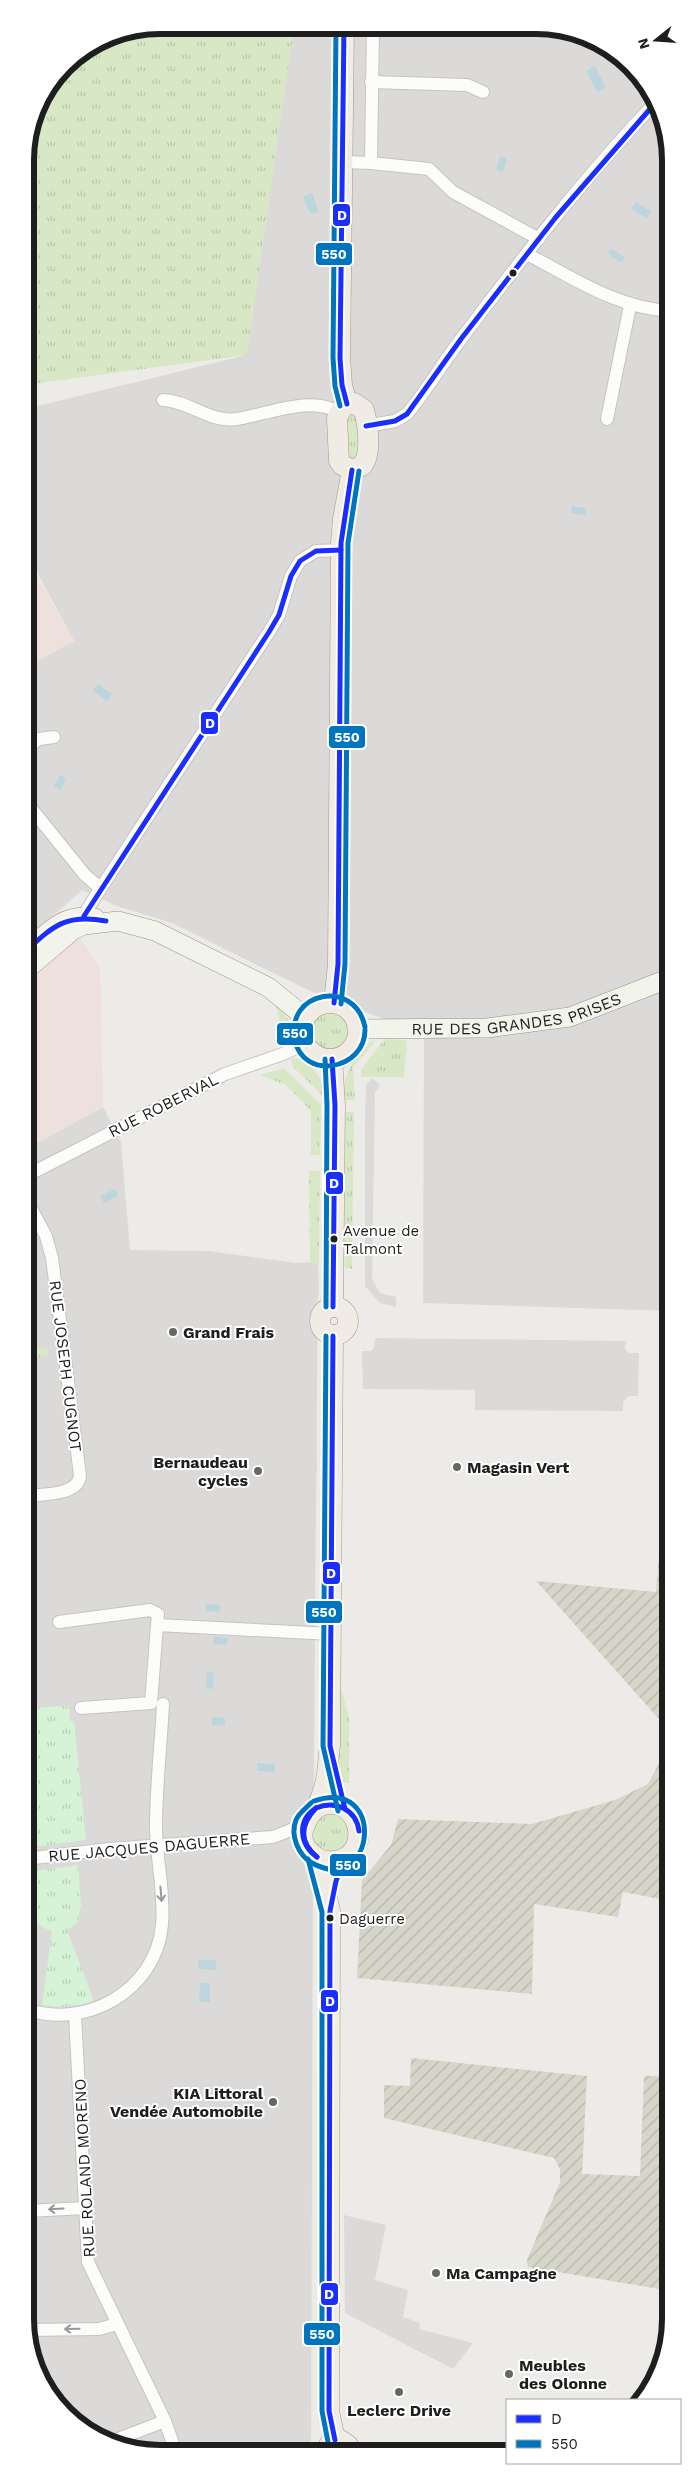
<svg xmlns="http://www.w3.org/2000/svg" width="696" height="2479" font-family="'Work Sans',sans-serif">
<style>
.residential{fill:#dcdad8}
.commercial{fill:#eee0dd}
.religious{fill:#dbdad8}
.construction{fill:url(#construction-furrows)}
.grass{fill:url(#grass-tufts)}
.park{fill:url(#park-tufts)}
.water{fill:#bdd6de}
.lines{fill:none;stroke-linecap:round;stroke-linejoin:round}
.street-casing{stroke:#c5c4c3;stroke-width:14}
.secondary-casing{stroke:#939580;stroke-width:20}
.primary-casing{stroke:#a29985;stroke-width:21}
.street{stroke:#fcfcfb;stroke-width:12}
.secondary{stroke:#f2f3ea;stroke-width:19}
.primary{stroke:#f0ece5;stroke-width:20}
.bus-1-casing{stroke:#fff;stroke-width:9}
.bus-2-casing{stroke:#fff;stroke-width:9}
.bus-1{stroke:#192eff;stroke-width:5}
.bus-2{stroke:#0075bf;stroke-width:5}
.oneway{stroke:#989898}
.bus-dot{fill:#1e1e1e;stroke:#fff;stroke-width:2}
.poi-dot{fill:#666664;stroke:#fff;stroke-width:2}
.labels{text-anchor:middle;stroke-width:4;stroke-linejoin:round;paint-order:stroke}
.bus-label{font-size:15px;fill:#1e1e1e;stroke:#fff;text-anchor:start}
.street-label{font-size:16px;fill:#1e1e1e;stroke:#fff}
.poi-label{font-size:16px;font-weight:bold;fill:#1e1e1e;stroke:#fff;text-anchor:start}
.rim{fill:none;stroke:#1e1e1e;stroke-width:6}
.line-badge{stroke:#fff;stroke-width:2}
.badge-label{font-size:14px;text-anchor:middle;font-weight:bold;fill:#fff}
</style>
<defs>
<pattern id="construction-furrows" width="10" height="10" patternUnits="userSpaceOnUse" patternTransform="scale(1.25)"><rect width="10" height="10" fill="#d5d5c9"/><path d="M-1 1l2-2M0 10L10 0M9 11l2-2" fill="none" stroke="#b6b6ac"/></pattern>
<pattern id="grass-tufts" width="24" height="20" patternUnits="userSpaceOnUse" patternTransform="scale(1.25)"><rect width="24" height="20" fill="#d8e8c7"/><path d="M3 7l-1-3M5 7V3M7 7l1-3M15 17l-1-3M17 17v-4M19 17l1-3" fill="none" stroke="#b9c7aa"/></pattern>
<pattern id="park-tufts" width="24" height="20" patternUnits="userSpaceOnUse" patternTransform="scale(1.25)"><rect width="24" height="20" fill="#d6f2d7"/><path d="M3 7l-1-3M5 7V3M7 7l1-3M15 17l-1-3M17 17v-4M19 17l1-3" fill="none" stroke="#b7cfb8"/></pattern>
</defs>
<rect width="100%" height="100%" fill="#edebe7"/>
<g class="residential">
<path d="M275,26L563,28L632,65L657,100L670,142V1311L423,1303L424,1034L312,992L172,923L114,905L82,890L26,940L25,668L74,641L25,550V409L247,355Z"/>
<path d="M103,1107L121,1142L130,1250L209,1251L318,1266L313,1879L311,2452L133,2451L92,2436L59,2408L26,2337V1149Z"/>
</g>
<g class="commercial">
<path d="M25,555L74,641L25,668Z"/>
<path d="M60,909L100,968L103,1107L26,1149V940Z"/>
</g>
<g class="religious">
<path d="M373,1078L380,1086L375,1092L372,1279L380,1293L396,1297V1307L380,1303L365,1286V1123L366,1084Z"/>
<path d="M26,1108L36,1120L26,1128Z"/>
<path d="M180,1252L270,1264L318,1262L319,1294L308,1307L295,1310L296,1333L309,1337L314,1344L315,1351L317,1474L303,1475L295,1457L221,1448L215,1482L198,1479L205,1427L222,1378L241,1377L253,1292L166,1280L164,1293L134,1290L139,1257L152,1258L153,1253L180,1257Z"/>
<path d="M375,1338L626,1341L625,1349L629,1353H639L638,1396H629L623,1402V1411L475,1410V1390L363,1389L362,1351H371L374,1348Z"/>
<path d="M344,2215L386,2225L375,2280L408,2290L403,2317L420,2323L419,2329L473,2343L453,2369L345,2313Z"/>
</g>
<g class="construction">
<path d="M670,1421L671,1901L623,1892L618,1917L534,1904L532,1994L357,1978L362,1880L391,1845L398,1819L532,1824L615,1800L648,1784L665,1752L666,1727L536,1581L656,1592Z"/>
<path d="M411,2058L587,2076L582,2174L640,2176L644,2076H671V2291L528,2267L527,2260L560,2182V2169L554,2158L384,2118V2085L410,2086Z"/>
</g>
<g class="grass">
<path d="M159,25L294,26L247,355L25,385V151L39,100L65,64L108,35Z"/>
<path d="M352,417L357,420L360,450L357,454L352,456L348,454L347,420Z"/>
<path d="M275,1001C285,1012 299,1032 285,1044Z"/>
<circle cx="329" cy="1031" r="19"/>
<path d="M385,1039L404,1040L407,1042L404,1077H361V1069Z"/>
<path d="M373,1040L374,1043L353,1067L355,1100H341C344,1075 353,1056 373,1040Z"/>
<path d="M290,1059C313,1056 322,1081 328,1099H326L294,1068Z"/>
<path d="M284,1068L321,1105L320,1155H311V1111L286,1085L260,1075Z"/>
<path d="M341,1112H354L352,1269L344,1267L345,1245H340Z"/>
<path d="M309,1171H320L319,1263H310Z"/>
<path d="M47,1347L48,1356L26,1359V1350Z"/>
<path d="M339,1680L349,1718V1783H341L337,1757Z"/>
<circle cx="330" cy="1833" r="19"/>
</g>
<g class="park">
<path d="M69,1706L70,1721H74L86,1840L26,1848V1708Z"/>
<path d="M78,1865L81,1905L77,1923L67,1930L94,2001C76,2007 60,2008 42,2005L52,1931C22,1921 26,1898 26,1872Z"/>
</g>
<g class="water">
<path d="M595,66L606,87L597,92L586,71Z"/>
<path d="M500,156L507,158L503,172L496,170Z"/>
<path d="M312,193L319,212L312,214L308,210L303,196Z"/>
<path d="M636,202L651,211L647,218L631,209Z"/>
<path d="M612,249L625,257L621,263L609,255L608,251Z"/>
<path d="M572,506L586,508L585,515L571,513Z"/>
<path d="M98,684L112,694L107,701L93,691Z"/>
<path d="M60,775L66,778L61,790L54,786Z"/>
<path d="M115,1189L118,1196L104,1203L100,1196Z"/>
<path d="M206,1604L221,1605L220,1612L206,1611Z"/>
<path d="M214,1637L228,1638L227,1645L213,1644Z"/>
<path d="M207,1672H214L213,1689L206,1688Z"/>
<path d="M212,1717L225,1718V1726L212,1725Z"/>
<path d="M257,1763L275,1764V1772L257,1771Z"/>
<path d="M33,1938L39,1944L28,1956L26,1945Z"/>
<path d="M198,1960H216V1970L198,1969Z"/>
<path d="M200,1983H210V2002H199Z"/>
</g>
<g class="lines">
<g class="street-casing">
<g id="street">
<path d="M373,26L371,163L429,169L453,192L539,239"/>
<path d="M371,82L467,85L483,92"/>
<path d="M343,162L371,163"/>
<path d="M527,254C573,278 617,308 670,311"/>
<path d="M163,400C189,401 210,423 237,419C264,415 316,394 338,413"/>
<path d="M607,419L630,306"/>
<path d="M366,426L395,421L407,414C427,390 442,364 461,339C523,257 586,175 657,101"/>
<path d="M26,748L39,739L54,737"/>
<path d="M26,802L85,875L100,888"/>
<path d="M84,923L87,910L95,897L269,632L279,615L291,576L300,561L316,551L341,550"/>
<path d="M26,1176L225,1074L283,1054L305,1044"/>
<path d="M26,1199L46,1236L52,1258L80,1475C79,1496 42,1494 26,1496"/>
<path d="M59,1622L150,1610L158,1614L157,1625"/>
<path d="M81,1708L151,1703L157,1625L331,1634"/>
<path d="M26,1859L109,1849L273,1837L291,1830L305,1821"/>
<path d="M26,2009C85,2030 156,1991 162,1925C165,1892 156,1859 156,1826C156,1786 161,1745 163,1704"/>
<path d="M75,2015L88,2262L165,2421L176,2452"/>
<path d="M26,2211L86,2208"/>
<path d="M26,2330L99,2329L117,2324"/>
<path d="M110,2442L165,2421"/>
</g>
</g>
<g class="secondary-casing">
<g id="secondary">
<path d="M26,951C47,933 64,912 95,918"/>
<path d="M26,970L73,930L84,925L118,921L155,931L268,987L305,1017"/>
<path id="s1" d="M358,1029L487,1028L570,1017L670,978"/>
</g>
</g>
<g class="primary-casing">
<g id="primary">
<path d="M344,26L340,358L342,385L347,404"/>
<path d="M354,403L364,410C368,425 372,454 362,466L352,470L342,465L339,461L337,418L343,406Z"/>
<circle cx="330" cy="1031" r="28"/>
<path d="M334,1003L338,964L341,543L343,519L352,470"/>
<path d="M332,1059L335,1105L333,1307"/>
<circle cx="334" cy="1321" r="14"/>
<path d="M316,1808C357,1787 377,1854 335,1861C327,1862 319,1860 313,1855C295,1841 303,1823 315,1809C319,1804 322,1794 324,1788C328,1775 328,1760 330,1746L333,1336"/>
<path d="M315,1856L322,1875L330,1911L329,2411L335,2440"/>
<path d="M325,2452L331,2442L339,2439L348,2445L351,2452"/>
</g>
</g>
<use href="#street" class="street"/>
<use href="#secondary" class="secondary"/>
<use href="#primary" class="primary"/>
<g class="bus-1-casing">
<g id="bus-1">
<path d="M344,26L340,358L342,385L347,404"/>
<path d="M366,426L395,421L407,414L461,339L556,217L657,101"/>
<path d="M84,916L269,632L279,615L291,576L300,561L316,551L341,550"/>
<path d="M26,951C54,925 66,914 106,921"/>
<path d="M334,1003L338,964L341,543L352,470"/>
<path d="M332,1059L335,1105L333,1307"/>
<path d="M333,1336L330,1746L345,1809"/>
<path d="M316,1808C300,1825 299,1842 317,1857"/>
<path d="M316,1808C296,1821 300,1845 317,1857"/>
<path d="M316,1808C335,1800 356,1809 359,1831"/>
<path d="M335,2440L329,2411L330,1911L336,1881L345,1857"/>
</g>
</g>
<g class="bus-2-casing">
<g id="bus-2">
<path d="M336,26L333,358L335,386L340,406"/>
<path d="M341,1004L345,964L348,543L359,471"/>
<path d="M365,1027C355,978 285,991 295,1040C303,1081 365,1070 365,1030"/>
<path d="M325,1059L327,1105L326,1307"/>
<path d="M326,1336L323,1746L338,1811"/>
<path d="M311,1803C306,1808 298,1814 296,1820C290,1835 298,1855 312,1863C375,1898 388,1776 314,1801"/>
<path d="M308,1859L322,1912V2411L328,2442"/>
</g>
</g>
<use href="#bus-1" class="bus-1"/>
<use href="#bus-2" class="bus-2"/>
</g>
<defs><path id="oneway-shaft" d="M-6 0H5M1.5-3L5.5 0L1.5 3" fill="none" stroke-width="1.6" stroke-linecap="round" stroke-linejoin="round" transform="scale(1.25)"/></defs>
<g class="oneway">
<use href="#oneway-shaft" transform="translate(161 1894) rotate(85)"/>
<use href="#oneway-shaft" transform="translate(56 2209) rotate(177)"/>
<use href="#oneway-shaft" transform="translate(72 2329) rotate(179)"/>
</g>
<g class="bus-dot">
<circle cx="513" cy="273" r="4.5"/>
<circle cx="334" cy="1239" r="4.5"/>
<circle cx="330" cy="1918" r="4.5"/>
</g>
<g class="poi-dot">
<circle cx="173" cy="1332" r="5"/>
<circle cx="457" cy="1467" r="5"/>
<circle cx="258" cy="1471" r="5"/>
<circle cx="273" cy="2102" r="5"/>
<circle cx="436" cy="2273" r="5"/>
<circle cx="509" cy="2374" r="5"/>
<circle cx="399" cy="2392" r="5"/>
</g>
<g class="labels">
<g class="bus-label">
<text x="343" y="1236">Avenue de<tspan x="343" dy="18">Talmont</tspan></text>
<text x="339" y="1924">Daguerre</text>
</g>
<g class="street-label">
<text dy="6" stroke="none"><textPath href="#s1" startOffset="160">RUE DES GRANDES PRISES</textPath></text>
<text transform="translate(163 1105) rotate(-27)" y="6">RUE ROBERVAL</text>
<text transform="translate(66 1366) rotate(83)" y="6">RUE JOSEPH CUGNOT</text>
<text transform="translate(149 1847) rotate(-5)" y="6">RUE JACQUES DAGUERRE</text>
<text transform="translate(84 2168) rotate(-93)" y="6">RUE ROLAND MORENO</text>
</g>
<g class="poi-label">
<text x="183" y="1338">Grand Frais</text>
<text x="248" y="1468" text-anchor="end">Bernaudeau<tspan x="248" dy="18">cycles</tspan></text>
<text x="467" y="1473">Magasin Vert</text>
<text x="263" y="2099" text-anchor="end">KIA Littoral<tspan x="263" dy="18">Vendée Automobile</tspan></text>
<text x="446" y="2279">Ma Campagne</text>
<text x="519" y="2371">Meubles<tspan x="519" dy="18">des Olonne</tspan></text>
<text x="399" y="2416" text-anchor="middle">Leclerc Drive</text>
</g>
</g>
<path d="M0 0H696V2479H0ZM160 34H536A126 126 0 0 1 662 160V2319A126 126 0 0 1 536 2445H160A126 126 0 0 1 34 2319V160A126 126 0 0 1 160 34Z" fill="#fff" fill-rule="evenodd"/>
<path class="rim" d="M160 34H536A126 126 0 0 1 662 160V2319A126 126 0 0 1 536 2445H160A126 126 0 0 1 34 2319V160A126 126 0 0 1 160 34Z"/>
<g class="line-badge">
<rect x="332" y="203" width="19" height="24" rx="5" fill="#192eff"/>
<rect x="315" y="242" width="38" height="24" rx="5" fill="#0075bf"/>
<rect x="200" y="711" width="19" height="24" rx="5" fill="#192eff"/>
<rect x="328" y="725" width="38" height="24" rx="5" fill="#0075bf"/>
<rect x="276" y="1022" width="38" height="24" rx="5" fill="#0075bf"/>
<rect x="325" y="1171" width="19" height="24" rx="5" fill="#192eff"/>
<rect x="322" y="1561" width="19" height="24" rx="5" fill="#192eff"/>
<rect x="305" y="1600" width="38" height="24" rx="5" fill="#0075bf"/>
<rect x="329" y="1853" width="38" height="24" rx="5" fill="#0075bf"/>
<rect x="320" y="1989" width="19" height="24" rx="5" fill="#192eff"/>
<rect x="320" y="2282" width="19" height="24" rx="5" fill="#192eff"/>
<rect x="303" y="2322" width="38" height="24" rx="5" fill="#0075bf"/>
</g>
<g class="badge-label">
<text x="342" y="220">D</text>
<text x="334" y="259">550</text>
<text x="210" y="728">D</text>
<text x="347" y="742">550</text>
<text x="295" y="1038">550</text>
<text x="334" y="1188">D</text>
<text x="331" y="1578">D</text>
<text x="324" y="1617">550</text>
<text x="348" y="1870">550</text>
<text x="330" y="2006">D</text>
<text x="329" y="2299">D</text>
<text x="322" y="2339">550</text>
</g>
<rect x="506" y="2399" width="175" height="65" fill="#ffffff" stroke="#a5a5a5"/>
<rect x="516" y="2415" width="25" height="8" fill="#192eff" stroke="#a5a5a5"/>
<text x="551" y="2424" font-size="15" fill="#1e1e1e">D</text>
<rect x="516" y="2440" width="25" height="8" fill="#0075bf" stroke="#a5a5a5"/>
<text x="551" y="2449" font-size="15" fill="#1e1e1e">550</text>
<g transform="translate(656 40) rotate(253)" stroke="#ffffff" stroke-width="4" paint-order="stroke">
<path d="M0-4L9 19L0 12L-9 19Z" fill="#1e1e1e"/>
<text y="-8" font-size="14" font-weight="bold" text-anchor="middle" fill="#1e1e1e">N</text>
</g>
</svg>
